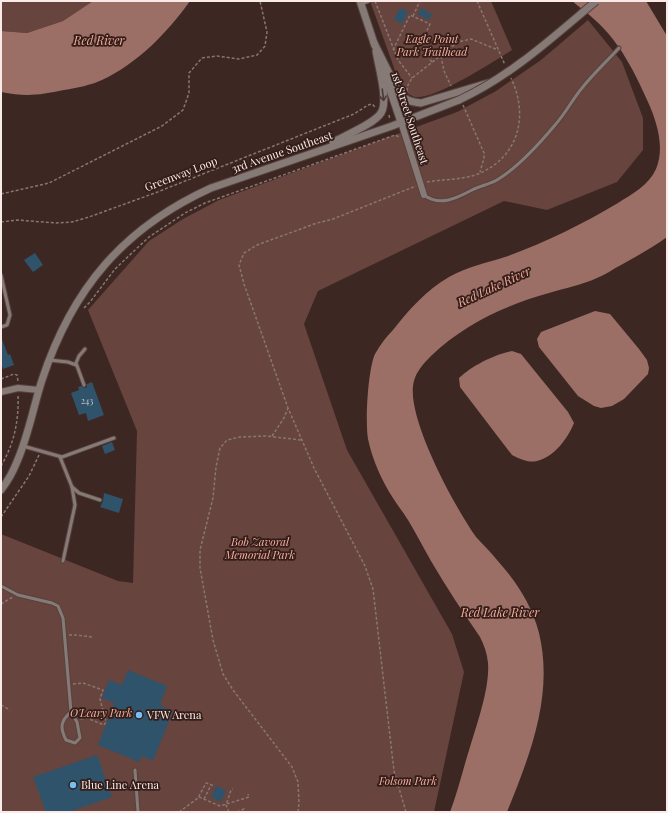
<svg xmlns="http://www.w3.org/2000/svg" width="668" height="813" font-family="'Playfair Display',serif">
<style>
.green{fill:#67443d}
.water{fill:#9b6f65}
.building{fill:#30536c}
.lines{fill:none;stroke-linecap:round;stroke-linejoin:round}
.service-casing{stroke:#58423e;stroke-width:5}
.minor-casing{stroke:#58423e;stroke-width:8}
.tertiary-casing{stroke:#58423e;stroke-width:9}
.path{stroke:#897672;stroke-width:1.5;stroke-dasharray:3 2;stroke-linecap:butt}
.service{stroke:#867a77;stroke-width:3}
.minor{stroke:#867a77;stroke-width:6}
.tertiary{stroke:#867a77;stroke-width:7}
.tertiary-bridge-casing{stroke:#58423e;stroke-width:9;stroke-linecap:butt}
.tertiary-bridge{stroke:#867a77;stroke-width:7}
.oneway{stroke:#4c3935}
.poi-dot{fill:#74c0f6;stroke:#331d19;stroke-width:1.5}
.labels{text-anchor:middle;stroke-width:3.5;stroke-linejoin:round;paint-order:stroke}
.number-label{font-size:9px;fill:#c8c5c9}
.park-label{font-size:11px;font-style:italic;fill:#f9b0a0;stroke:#331d19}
.street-label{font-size:11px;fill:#fbebe8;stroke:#331d19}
.poi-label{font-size:11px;fill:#fbebe8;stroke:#331d19;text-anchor:start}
.water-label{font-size:12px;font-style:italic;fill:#f4ac9c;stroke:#331d19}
</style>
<rect width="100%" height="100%" fill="#3d2722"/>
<g class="green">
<path d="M1,1H93L63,21L27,33L1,31Z"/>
<path d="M370,1H491L512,50C494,61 435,100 415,97C411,96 406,92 402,90Z"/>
<path d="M588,20L622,62L643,118V150L617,182L547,210L504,201L318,291L304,324L347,450L452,634L464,672L434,812H1V534L118,581L133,583L137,431L88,310L149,241L183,219L219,200L457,112L496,91L541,60Z"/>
</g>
<g class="water">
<path d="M93,1H190C167,33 138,63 102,80C91,85 77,88 64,90C40,95 26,97 1,92V31L27,33L63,21Z"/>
<path d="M572,1H646L667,36V237C652,248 637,256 621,265C613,269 605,275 597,278C582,285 565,288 549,293C506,305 464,324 431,356C424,363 416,372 414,381C404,415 456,509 476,537C483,545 491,552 497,560C516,581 532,605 539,633C554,695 530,755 507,812H450C458,791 463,769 470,747C477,724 490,687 488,663C487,653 484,645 480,637C463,612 446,587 431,561C423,547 416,533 408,520C403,512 398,506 393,498C382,481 372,459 368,439C365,422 368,369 375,354C380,345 386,337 393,330C409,310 426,290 449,277C467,267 486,263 505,257C544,243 583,224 618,203C632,194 649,185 656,169C665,148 657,122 648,102C635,73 620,42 595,20C588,13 579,7 572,1Z"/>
<path d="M595,311L610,314L639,349L647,360L649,368L648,374L624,399L612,406L601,408L594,406L578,396L539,347L537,339L541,332Z"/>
<path d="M512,351L521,354L568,412L574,423C568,438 554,457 537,461C528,463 520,459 512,455L460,387L459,378C471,366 495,354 512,351Z"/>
</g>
<g class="building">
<path d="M400,8L408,12L402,24L394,19Z"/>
<path d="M421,8L432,14L429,20L418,15Z"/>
<path d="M35,253L43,265L33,272L24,260Z"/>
<path d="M1,337L8,355L10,354L14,365L3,369L1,363Z"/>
<path d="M92,382L104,415L88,421L86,413L79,415L71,393L79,390L78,387L81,386L85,388L87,387V384Z"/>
<path d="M112,442L115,450L105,454L102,446Z"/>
<path d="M104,493L123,499L119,513L100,507L103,501Z"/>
<path d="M128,670L167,686L160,705L173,711L153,761L142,756L139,762L98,745L114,703L102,698L109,680L122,685Z"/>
<path d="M97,755L112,797L69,812H46L33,777Z"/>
<path d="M216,786L226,790L221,802L211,797Z"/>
</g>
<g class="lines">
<g class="service-casing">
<g id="service">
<path d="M361,4L369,1"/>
<path d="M424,195C440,207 457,198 472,190C480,186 490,184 497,180C517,168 540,143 555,125C565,114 572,100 582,88C593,74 607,61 619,48"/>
<path d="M1,275L10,315L7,325L1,327"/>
<path d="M49,360L68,362L76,365"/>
<path d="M84,385L76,363L79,356L85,349"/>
<path d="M23,446L62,457L114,438"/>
<path d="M60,457L72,487L75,505L63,561"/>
<path d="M72,487L79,493L100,500"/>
<path d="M1,586L18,595L52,603L58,606L63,618L71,712L77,722L80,738L75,743L66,740C60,728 60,721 71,712"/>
<path d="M135,770L138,812"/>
</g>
</g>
<g class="minor-casing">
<g id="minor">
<path d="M401,122L424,195"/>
<path d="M1,392L18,388L39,390"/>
</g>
</g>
<g class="tertiary-casing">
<g id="tertiary">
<path d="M360,1L375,46"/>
<path d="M374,43L399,93C405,100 411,102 421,103L488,83"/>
<path d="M383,69L401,122"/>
<path d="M333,142C346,135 374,124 381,113C389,101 378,65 376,51"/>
<path d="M1,490C7,482 12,474 16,464C28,438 33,408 42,380C72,289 123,228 211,188L392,126L459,100"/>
</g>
</g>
<g class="path">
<path d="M375,1L398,60L412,78"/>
<path d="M477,1L505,65"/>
<path d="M413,16L420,1"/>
<path d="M393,50L410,15L430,24C422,41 419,47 432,62"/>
<path d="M441,56L444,71L451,86"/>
<path d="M407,91V87L412,78L458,42L471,39L498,50"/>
<path d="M463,105L484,153V158L480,172"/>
<path d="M389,115L390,120"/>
<path d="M427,182C444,179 462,180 478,174C519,157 529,116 511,78"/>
<path d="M1,194L49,183L162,126L183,110L189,93V73L202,58L217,56L239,59L257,55L265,46L267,32L260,1"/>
<path d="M1,222L17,220L56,223L72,222L89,217L155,193L354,114L368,105L372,104L376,108"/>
<path d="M84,308L90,302L115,269L134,251L149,237L185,213L205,203L395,135L399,137"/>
<path d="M1,379L14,374L17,375L18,381"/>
<path d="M272,436L284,418L288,408"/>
<path d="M1,466C14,444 19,421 18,395"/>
<path d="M1,517L29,476L39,455"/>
<path d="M1,604L13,597"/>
<path d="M69,635H76L92,637"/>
<path d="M73,684L83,683L103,690L100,699L106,722L104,725L87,718L80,719"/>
<path d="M1,705L10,710"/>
<path d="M199,797L220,806L249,797L248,794"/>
<path d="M204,799L211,785"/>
<path d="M179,812L198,798L206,783L215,786"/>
<path d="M229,812L226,805L231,790L233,789"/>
<path d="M237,812L244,809L245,812"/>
<path d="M298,812L299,803L298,782L292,767L233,690L223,674L213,640L200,568V550L213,498L216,467L220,448L227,440L240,437L266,436L301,440"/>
<path d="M406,812L394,771L373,589L365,566L314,468L288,408L244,284L239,265L244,253L257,245L317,223L333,219L416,186"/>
</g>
<use href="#service" class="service"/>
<use href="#minor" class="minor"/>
<use href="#tertiary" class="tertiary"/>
<g class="tertiary-bridge-casing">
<path id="tertiary-bridge" d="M459,100C511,76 553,37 596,1"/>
</g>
<use href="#tertiary-bridge" class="tertiary-bridge"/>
</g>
<defs><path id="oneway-shaft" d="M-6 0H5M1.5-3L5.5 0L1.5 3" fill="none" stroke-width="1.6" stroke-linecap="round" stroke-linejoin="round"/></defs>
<use class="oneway" href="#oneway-shaft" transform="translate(383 95) rotate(83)"/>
<g class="poi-dot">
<circle cx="139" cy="715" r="4"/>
<circle cx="73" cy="785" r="4"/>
</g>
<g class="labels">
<g class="number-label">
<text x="87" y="404">243</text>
</g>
<g class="park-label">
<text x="432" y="43">Eagle Point<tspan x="432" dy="13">Park Trailhead</tspan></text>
<text x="260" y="546">Bob Zavoral<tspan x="260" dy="13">Memorial Park</tspan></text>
<text x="101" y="717">O'Leary Park</text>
<text x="408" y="785">Folsom Park</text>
</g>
<g class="street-label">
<text transform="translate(410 118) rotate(72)" y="4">1st Street Southeast</text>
<text transform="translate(282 152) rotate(-19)" y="4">3rd Avenue Southeast</text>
<text transform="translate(181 174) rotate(-21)" y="4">Greenway Loop</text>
</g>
<g class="poi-label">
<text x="147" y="719">VFW Arena</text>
<text x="81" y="789">Blue Line Arena</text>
</g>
<g class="water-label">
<text x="99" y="45">Red River</text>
<text transform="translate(494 287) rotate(-25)" y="4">Red Lake River</text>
<text x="500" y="617">Red Lake River</text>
</g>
</g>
<rect width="668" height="813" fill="none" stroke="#fbebe8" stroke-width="4"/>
</svg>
